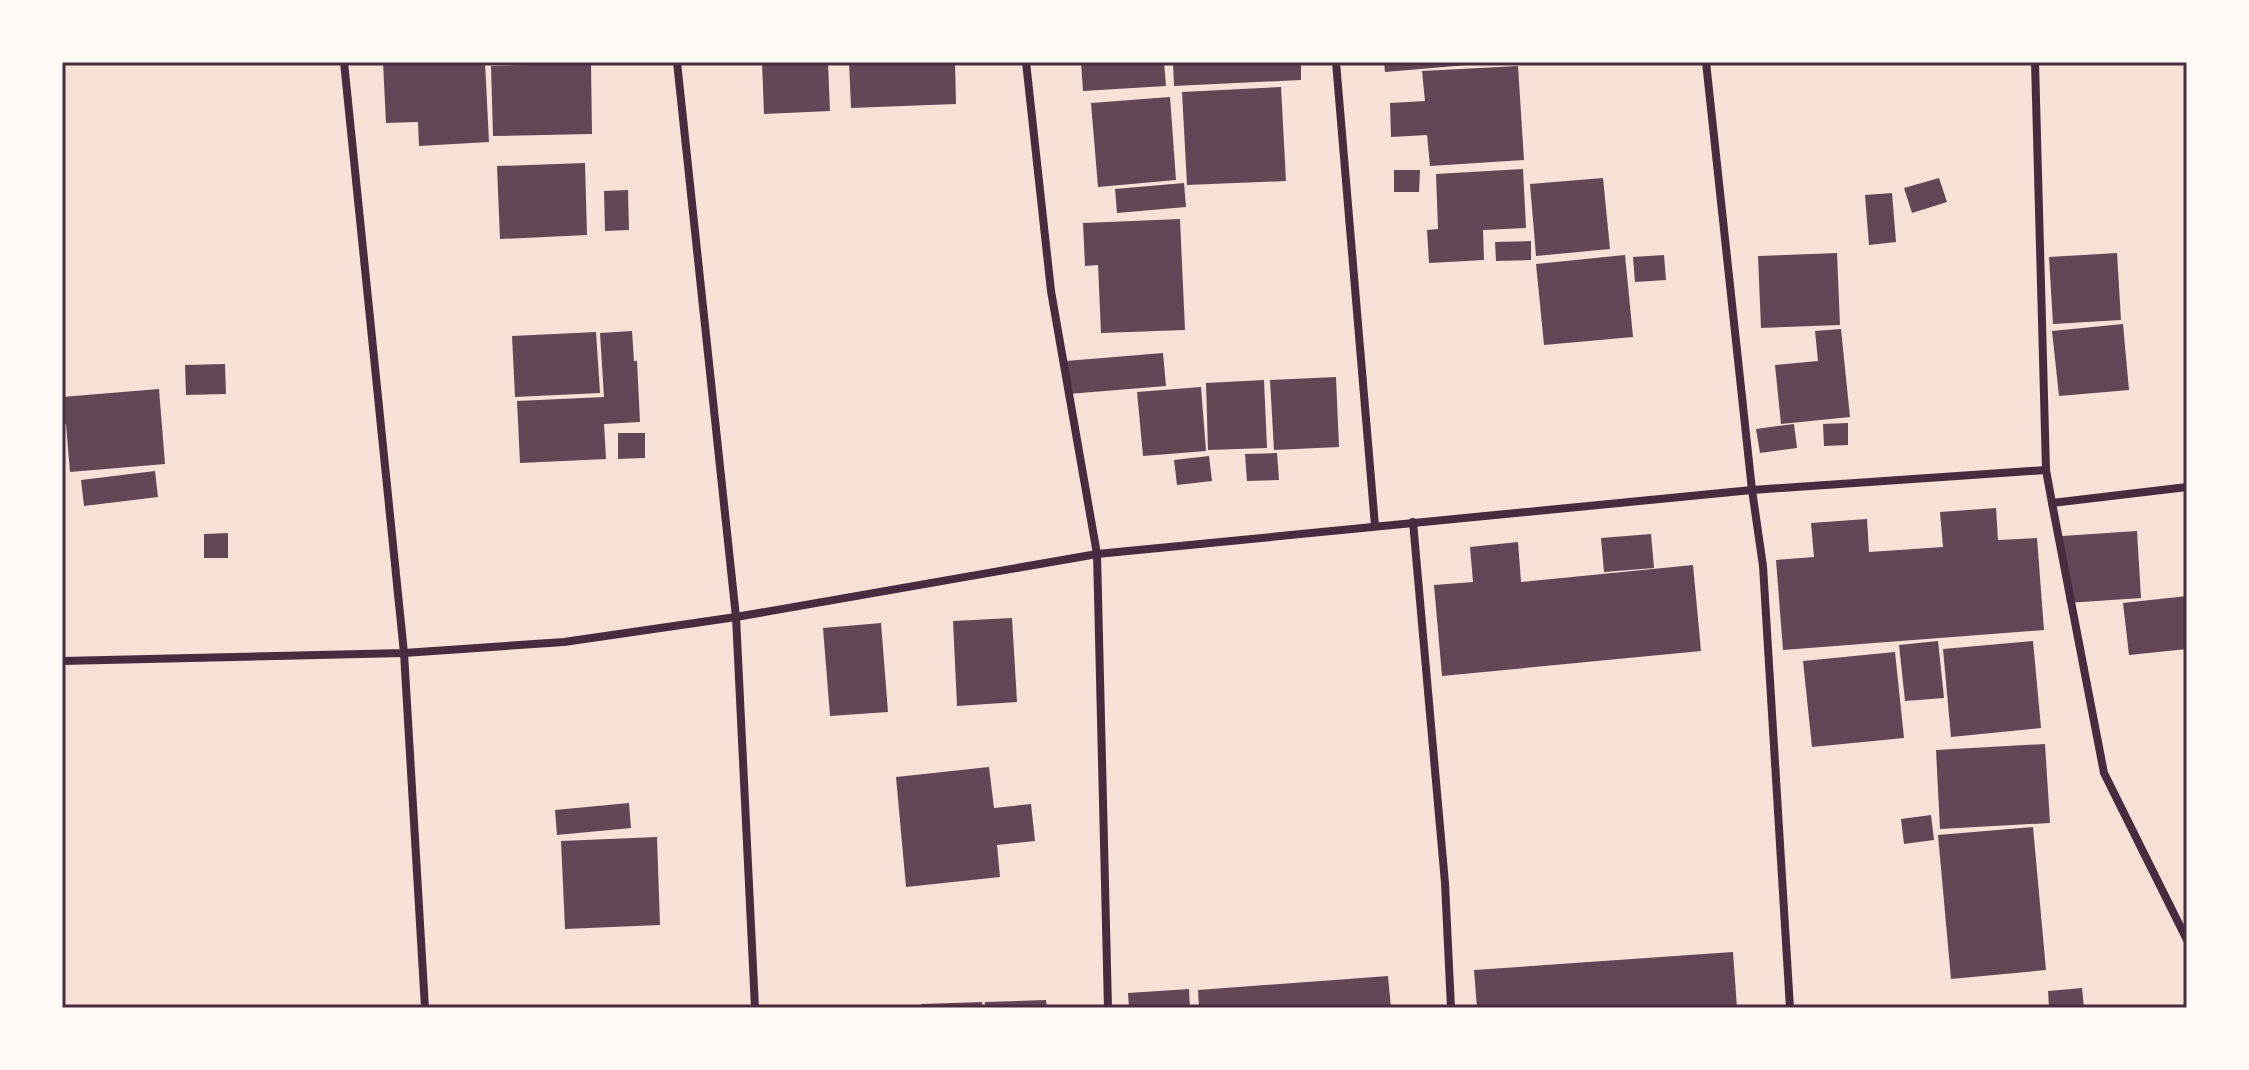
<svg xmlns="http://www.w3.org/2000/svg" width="2249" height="1070" font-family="'Varela Round',sans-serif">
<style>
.building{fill:#644757}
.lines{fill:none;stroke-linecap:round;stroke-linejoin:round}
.minor{stroke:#4a2c40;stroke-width:8}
.neatline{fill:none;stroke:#4a2c40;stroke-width:3}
</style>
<rect width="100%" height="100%" fill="#f7e1d7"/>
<g class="building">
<path d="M383,62H485L489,142L419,146L418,122L386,123Z"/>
<path d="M762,62H828L830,111L764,114Z"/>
<path d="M849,62H955L956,104L851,108Z"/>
<path d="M1081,62H1164L1166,86L1083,91Z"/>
<path d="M1173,62H1301V80L1174,86Z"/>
<path d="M1384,62H1479V64L1385,72Z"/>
<path d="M591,63L592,134L493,136L491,66Z"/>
<path d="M1518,66L1524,160L1430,166L1427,135L1391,137L1390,103L1425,101L1422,71Z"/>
<path d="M1281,87L1286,181L1187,185L1182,92Z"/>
<path d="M1170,97L1176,180L1098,187L1091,103Z"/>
<path d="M585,163L587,235L500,239L497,166Z"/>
<path d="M1523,169L1526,228L1483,230L1484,260L1429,263L1427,230L1438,229L1436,174Z"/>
<path d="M1394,170H1420L1419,192H1394Z"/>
<path d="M1603,178L1610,249L1536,256L1530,184Z"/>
<path d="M1939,178L1947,202L1912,213L1904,188Z"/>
<path d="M1184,183L1186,207L1117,213L1115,189Z"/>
<path d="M628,190L629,230L605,231L604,191Z"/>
<path d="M1892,193L1896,242L1869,245L1865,195Z"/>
<path d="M1180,219L1185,330L1101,333L1098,265L1085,266L1083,223Z"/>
<path d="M1531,241V260L1496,261L1495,242Z"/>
<path d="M1837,253L1840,325L1761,328L1758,256Z"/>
<path d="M2117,253L2121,320L2053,324L2049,257Z"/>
<path d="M1625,255L1633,337L1544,345L1536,264Z"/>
<path d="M1664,255L1666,280L1635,282L1633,257Z"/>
<path d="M2123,324L2129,390L2059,396L2052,331Z"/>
<path d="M1841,329L1850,417L1781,424L1775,365L1818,361L1815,331Z"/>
<path d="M632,331L634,361H637L640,422L604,424L606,459L520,463L517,401L604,397L600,333Z"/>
<path d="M596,332L600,393L515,397L512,336Z"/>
<path d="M1163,353L1166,386L1068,394L1066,361Z"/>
<path d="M225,364L226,394L186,395L185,365Z"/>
<path d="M1336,377L1339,447L1274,450L1270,380Z"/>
<path d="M1264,380L1267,448L1208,450L1206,383Z"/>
<path d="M1201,387L1206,451L1143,456L1137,392Z"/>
<path d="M159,389L165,464L70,472L66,424H62V397Z"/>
<path d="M1848,423V445L1824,446L1823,424Z"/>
<path d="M1794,424L1797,448L1760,453L1756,429Z"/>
<path d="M618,433H645V458L618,459Z"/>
<path d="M1277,453L1279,480L1247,481L1245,454Z"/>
<path d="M1209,456L1212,481L1177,485L1174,460Z"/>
<path d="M155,471L158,497L84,506L81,480Z"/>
<path d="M1996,508L1998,540L2037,538L2044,630L1783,650L1776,560L1814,557L1811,523L1867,519L1869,552L1943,547L1940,512Z"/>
<path d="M2137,531L2141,598L2067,603L2062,536Z"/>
<path d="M228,533V558H204V534Z"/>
<path d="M1651,534L1654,568L1604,572L1601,538Z"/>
<path d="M1518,542L1521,582L1693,565L1701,651L1442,676L1434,585L1473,582L1470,547Z"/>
<path d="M2187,596V649L2129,655L2123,603Z"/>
<path d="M1012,618L1017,702L957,706L953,621Z"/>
<path d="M881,623L888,712L830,716L823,628Z"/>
<path d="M1938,641L1944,698L1905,701L1899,645Z"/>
<path d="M2033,641L2041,728L1951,737L1943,649Z"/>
<path d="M1895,652L1904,738L1812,747L1803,661Z"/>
<path d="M2045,744L2050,823L1940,829L1936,750Z"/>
<path d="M989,767L994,808L1031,804L1035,841L997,845L1000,877L906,887L896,777Z"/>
<path d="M629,803L631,828L557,835L555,810Z"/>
<path d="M1931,815L1934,840L1904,844L1901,819Z"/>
<path d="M2033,827L2046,970L1951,979L1938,835Z"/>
<path d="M657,837L660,925L565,929L561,841Z"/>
<path d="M1733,952L1737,1008H1477L1474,970Z"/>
<path d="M1388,976L1391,1008H1199L1198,990Z"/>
<path d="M2082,988L2084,1008H2049L2048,991Z"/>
<path d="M1189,989L1190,1008H1129L1128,993Z"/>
<path d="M1046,1000L1047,1008H985V1002Z"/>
<path d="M982,1002V1008H921V1004Z"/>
</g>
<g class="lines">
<g class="minor">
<path d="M344,62L404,653L425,1008"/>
<path d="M677,62L736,617L755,1008"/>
<path d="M1026,62L1051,291L1097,554L1108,1008"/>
<path d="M1336,62L1375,526"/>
<path d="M1706,62L1752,490L1763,566L1790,1008"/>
<path d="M2035,62L2046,470L2052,503L2104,773L2187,940"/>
<path d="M2052,503L2187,487"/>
<path d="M1413,522L1445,883L1451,1008"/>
<path d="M62,661L404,653L564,642L736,617L1097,554L1752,490L2046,470"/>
</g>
</g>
<rect width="2249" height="1070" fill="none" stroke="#fffaf5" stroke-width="128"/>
<rect x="64" y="64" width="2121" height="942" class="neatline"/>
</svg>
